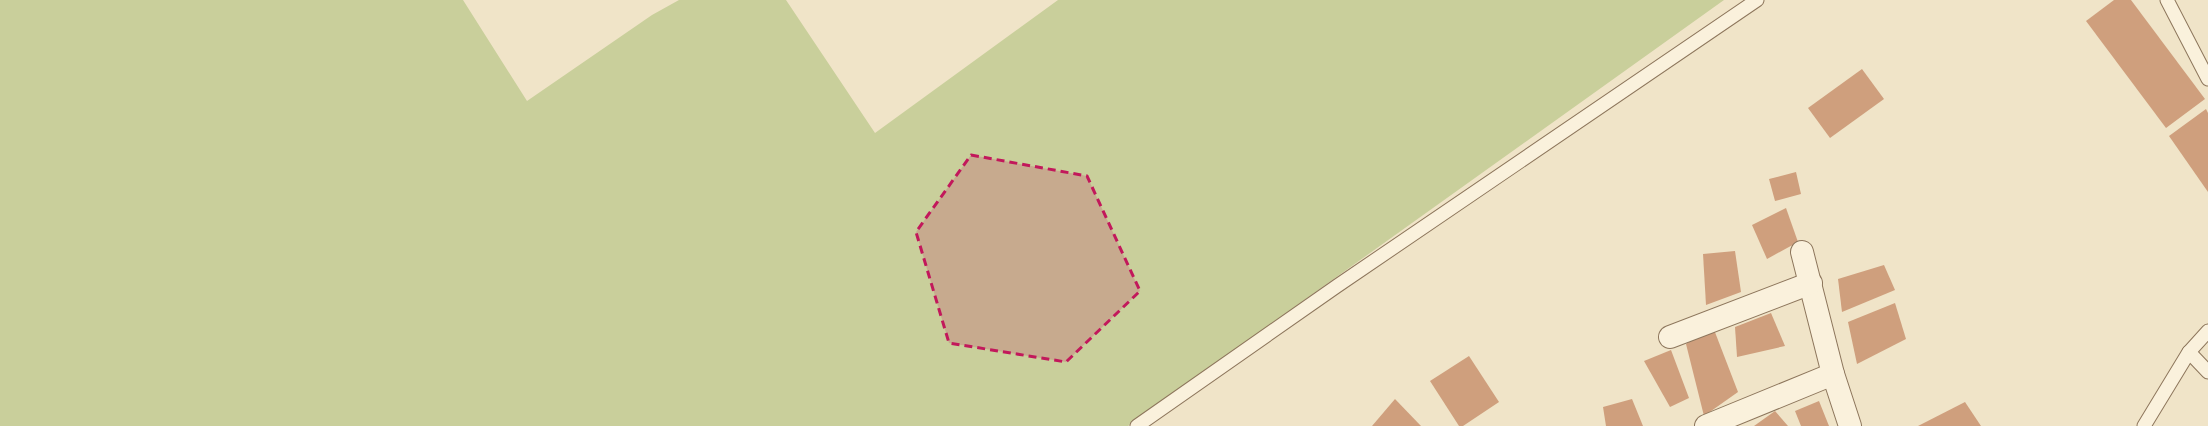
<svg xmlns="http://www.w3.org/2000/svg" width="2208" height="426" font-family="'PT Serif',serif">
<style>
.green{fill:#c9cf9b}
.building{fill:#cf9f7d}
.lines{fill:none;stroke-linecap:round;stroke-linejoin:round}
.service-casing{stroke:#8d765c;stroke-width:15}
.minor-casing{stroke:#8d765c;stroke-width:24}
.service{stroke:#faf1dc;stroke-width:13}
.minor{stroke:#faf1dc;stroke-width:22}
.marked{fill:#c2185b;fill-opacity:0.2;stroke:#c2185b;stroke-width:3;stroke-dasharray:8 5;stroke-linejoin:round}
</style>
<rect width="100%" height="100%" fill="#f0e4c8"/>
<path class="green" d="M0,0H463L527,101L652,15L679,0H786L875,133L1058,0H1724L1128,426H0Z"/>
<g class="building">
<path d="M2114,0H2131L2205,99L2166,128L2086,21Z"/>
<path d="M1862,69L1884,99L1830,138L1808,108Z"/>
<path d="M2206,109L2208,113V192L2169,136Z"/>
<path d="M1796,172L1801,194L1775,201L1769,179Z"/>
<path d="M1786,208L1798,242L1767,259L1752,225Z"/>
<path d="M1735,251L1741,292L1706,305L1703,254Z"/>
<path d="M1884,265L1895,290L1842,312L1838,279Z"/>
<path d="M1895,303L1906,339L1857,364L1848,322Z"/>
<path d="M1771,313L1785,346L1737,357L1735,327Z"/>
<path d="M1713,327L1738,392L1704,416L1686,344Z"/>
<path d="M1671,350L1689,398L1670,407L1644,361Z"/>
<path d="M1469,356L1499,402L1463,426H1459L1430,381Z"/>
<path d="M1395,399L1421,426H1372Z"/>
<path d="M1632,399L1643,426H1606L1603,407Z"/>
<path d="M1819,401L1829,426H1801L1795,411Z"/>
<path d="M1965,402L1981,426H1918Z"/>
<path d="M1775,411L1788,426H1754Z"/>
</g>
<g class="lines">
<g class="service-casing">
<g id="service">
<path d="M2167,0L2208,79"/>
<path d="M2189,352L2208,372"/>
<path d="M1137,426L1337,286L1757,0"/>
<path d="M2144,426L2189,352L2208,331"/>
</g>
</g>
<g class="minor-casing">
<g id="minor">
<path d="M1802,252L1833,374L1850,426"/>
<path d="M1670,337L1811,283"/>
<path d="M1706,426L1833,374"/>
</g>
</g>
<use href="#service" class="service"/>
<use href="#minor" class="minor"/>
</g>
<path class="marked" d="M971,155L1087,176L1140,291L1066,362L949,343L916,232Z"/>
</svg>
